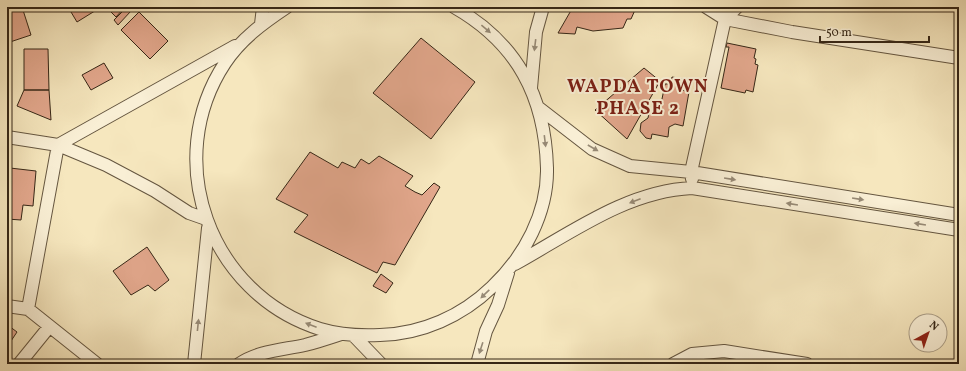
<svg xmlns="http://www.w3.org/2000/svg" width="966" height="371" font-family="Vollkorn,serif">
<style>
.building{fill:#e2a78c;stroke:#352616}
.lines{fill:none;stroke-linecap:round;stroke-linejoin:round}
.street-casing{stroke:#655640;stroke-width:14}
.street{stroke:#f9efd5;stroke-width:12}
.oneway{fill:#978a76}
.labels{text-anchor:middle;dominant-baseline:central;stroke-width:4;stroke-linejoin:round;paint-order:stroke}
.district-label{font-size:19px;font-weight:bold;letter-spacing:1px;fill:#7a1f14;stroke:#f9efd5}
</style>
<rect width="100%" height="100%" fill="#f6e7be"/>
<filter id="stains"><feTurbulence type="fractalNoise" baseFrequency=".005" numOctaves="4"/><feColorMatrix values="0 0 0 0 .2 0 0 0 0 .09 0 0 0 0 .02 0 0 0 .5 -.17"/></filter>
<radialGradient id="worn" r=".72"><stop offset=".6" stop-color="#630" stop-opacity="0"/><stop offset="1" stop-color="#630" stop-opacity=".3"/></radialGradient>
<path class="building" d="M 7,7 L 22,7 L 31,35 L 7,43 Z
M 68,7 L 97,7 L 98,9 L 77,22 Z
M 114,7 L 125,7 L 116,17 L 110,11 Z
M 127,7 L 131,11 L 118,25 L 114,20 Z
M 573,7 L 628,7 L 635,10 L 631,19 L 627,19 L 623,28 L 593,31 L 577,27 L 575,34 L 558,33 Z
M 139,12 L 168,41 L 150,59 L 121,30 Z
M 421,38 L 475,82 L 431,139 L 373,93 Z
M 727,43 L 756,49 L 754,58 L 756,59 L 755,64 L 758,65 L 753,92 L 746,90 L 745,93 L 721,88 L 729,47 L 726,47 Z
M 24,49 L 48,49 L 49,90 L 24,90 Z
M 104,63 L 113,78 L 91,90 L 82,75 Z
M 644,68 L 660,81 L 627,139 L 595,110 Z
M 672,77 L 684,79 L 682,90 L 689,92 L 683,126 L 675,124 L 669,127 L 668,137 L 652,134 L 651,139 L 646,138 L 640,131 L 641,123 L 648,118 L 649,113 L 655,110 L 656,105 L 661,104 L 665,84 L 670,84 Z
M 24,90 L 49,90 L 51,120 L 17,106 Z
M 310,152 L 338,168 L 342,162 L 355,168 L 361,159 L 369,164 L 379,156 L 413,176 L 405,186 L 415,192 L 422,195 L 434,183 L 440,187 L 395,265 L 383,262 L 377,273 L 294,232 L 308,215 L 276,199 Z
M 10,168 L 36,171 L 33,206 L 23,205 L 21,220 L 7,219 Z
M 147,247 L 169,280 L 155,291 L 148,285 L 131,295 L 113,271 Z
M 381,274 L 393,283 L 386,293 L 373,286 Z
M 9,326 L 17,332 L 11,341 L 7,338 Z
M 9,354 L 12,357 L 7,364 L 7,355 Z"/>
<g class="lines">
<g class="street-casing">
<path id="street" d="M 287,7 C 263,23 241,39 225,63 C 161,160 209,294 320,329 C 340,335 359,336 380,335 C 422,334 462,316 492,287 C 524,257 548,213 547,168 C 545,96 517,43 454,7
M 706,7 L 725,19 L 792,32 L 959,58
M 261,24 L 263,7
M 531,88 L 536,32 L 543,7
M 539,108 L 592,149 L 630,166 L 691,172 L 959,215
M 7,137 L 58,145 L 106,165 L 155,191 L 189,213 L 206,219
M 58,145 L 235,46
M 692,179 L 691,172 L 725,19 L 737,7
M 515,264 C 571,233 627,191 692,188 L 959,230
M 7,306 L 28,309 L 97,364
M 28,309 L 58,145
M 354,336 L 381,364
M 19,364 L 49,327
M 194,364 L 208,228
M 239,364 C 258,351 282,350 305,345 C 317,342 329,338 341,334
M 477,364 L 486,331 L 498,305 L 508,273
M 673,364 L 692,354 L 724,351 L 807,364"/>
</g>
<use href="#street" class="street"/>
</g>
<defs><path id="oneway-solid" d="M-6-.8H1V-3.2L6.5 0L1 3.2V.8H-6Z"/></defs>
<g class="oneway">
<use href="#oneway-solid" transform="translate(486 29) rotate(40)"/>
<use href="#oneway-solid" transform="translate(535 45) rotate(97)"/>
<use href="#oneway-solid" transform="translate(545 141) rotate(83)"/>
<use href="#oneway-solid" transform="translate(593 148) rotate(30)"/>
<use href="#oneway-solid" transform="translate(730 179) rotate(9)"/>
<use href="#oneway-solid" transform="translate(858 199) rotate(9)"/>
<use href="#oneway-solid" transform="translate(635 201) rotate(159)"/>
<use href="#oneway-solid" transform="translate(792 204) rotate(-171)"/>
<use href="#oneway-solid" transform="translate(920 224) rotate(-171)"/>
<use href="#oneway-solid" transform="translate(485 294) rotate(136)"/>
<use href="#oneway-solid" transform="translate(198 325) rotate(-84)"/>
<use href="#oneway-solid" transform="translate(311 325) rotate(-159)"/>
<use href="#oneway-solid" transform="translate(481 348) rotate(108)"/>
</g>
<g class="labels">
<g class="district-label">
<text x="638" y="87">WAPDA TOWN<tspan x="638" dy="22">PHASE 2</tspan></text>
</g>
</g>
<rect width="966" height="371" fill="none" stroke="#f6e7be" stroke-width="24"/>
<rect x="8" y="8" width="950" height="355" fill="none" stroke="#352616" stroke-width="2"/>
<rect x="12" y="12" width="942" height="347" fill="none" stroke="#352616"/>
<g transform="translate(928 333) rotate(40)"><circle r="19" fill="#f9efd5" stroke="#ab9f89"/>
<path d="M0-3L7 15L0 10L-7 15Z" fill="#8f2418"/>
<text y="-6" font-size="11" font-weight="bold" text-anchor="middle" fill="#352616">N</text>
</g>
<path d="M820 36v6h109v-6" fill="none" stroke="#352616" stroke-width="2"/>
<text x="826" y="36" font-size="12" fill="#352616" stroke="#f9efd5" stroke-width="3" paint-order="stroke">50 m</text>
<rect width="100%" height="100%" filter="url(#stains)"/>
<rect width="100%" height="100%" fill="url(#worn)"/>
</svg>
